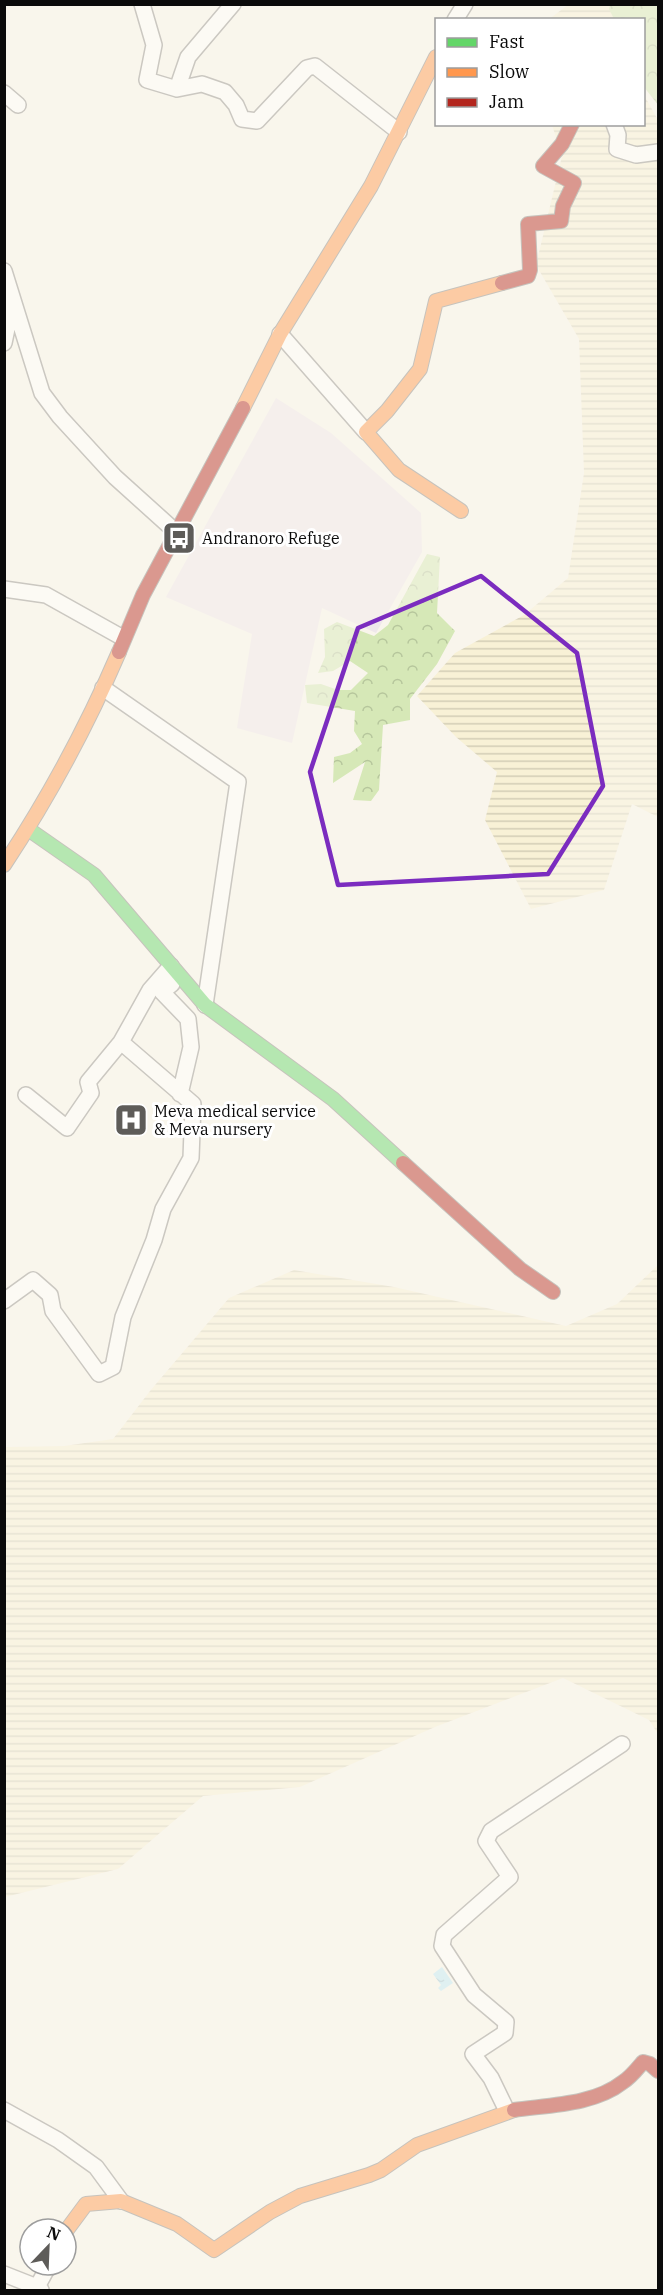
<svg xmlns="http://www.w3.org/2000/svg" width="663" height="2295" font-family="'IBM Plex Serif',serif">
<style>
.industrial{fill:#efe7eb}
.farmland{fill:url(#farmland-rules)}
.forest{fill:url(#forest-crowns)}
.water{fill:url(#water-ripples)}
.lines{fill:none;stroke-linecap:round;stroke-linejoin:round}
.street-casing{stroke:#92908c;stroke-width:18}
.fast-casing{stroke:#888682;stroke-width:16}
.slow-casing{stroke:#888682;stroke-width:16}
.jam-casing{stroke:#888682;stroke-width:16}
.street{stroke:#fefefc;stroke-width:15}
.fast{stroke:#63d668;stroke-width:14}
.slow{stroke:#ff974d;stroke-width:14}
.jam{stroke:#b3261e;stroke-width:14}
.marked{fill:none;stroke:#7b2cbf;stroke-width:4.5;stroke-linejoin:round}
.labels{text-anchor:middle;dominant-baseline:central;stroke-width:6;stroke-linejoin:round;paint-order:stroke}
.poi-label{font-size:16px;fill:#0a0a0a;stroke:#fff;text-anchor:start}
</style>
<defs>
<pattern id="farmland-rules" width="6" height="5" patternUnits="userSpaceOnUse" patternTransform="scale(1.5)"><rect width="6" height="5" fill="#f8f1d6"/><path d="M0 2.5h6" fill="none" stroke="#d3cdb6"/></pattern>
<pattern id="forest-crowns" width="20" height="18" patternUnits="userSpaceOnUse" patternTransform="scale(1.5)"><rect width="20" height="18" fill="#d6e8b7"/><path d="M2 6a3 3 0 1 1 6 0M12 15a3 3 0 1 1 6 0" fill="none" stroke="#b6c69c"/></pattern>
<pattern id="water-ripples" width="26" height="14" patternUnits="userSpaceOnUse" patternTransform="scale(1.5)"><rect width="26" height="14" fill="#bee9f7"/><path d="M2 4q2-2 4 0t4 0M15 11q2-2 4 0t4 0" fill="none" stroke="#a2c6d2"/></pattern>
</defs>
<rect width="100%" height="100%" fill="#f9f5ec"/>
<path class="industrial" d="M 276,398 L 331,433 L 421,513 L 422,552 L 376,633 L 322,608 L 292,743 L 237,728 L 252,634 L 166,597 Z"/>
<path class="farmland" d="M 569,4 L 610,5 L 615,20 L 548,20 Z
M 644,95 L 658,120 L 658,817 L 632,804 L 604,890 L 531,909 L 485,820 L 497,772 L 456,737 L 417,696 L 455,653 L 524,615 L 568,578 L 584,473 L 579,339 L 536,265 L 562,156 L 552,125 L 644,124 Z
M 658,1265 L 658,1734 L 649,1720 L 563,1678 L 435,1727 L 300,1787 L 203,1796 L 118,1869 L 5,1897 L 5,1447 L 64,1446 L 113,1439 L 150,1391 L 229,1298 L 294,1270 L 394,1287 L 566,1326 L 617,1304 Z"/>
<path class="forest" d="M 610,5 L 658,5 L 658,105 L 644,87 L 644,20 L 614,19 L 609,9 Z
M 427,554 L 440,557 L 437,613 L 455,631 L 437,664 L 410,699 L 410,720 L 383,725 L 379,790 L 371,801 L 353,800 L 365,762 L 333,783 L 334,757 L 350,753 L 362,744 L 354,731 L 355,711 L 307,703 L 305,685 L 321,684 L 338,690 L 351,690 L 368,673 L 350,661 L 333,671 L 318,673 L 325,657 L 324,629 L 337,622 L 374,636 L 388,625 Z"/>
<path class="water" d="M 442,1967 L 453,1983 L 441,1991 L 438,1988 L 441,1985 L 433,1974 Z"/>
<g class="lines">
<g class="street-casing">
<path id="street" d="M 142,4 L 154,45 L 147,80 L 177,89 L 202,84 L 225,92 L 236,105 L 242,119 L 257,121 L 307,68 L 315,66 L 399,132
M 455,20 L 465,4
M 177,89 L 188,57 L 233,4
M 4,93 L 18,105
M 614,124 L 618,135 L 617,149 L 636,155 L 658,152
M 4,271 L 42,393 L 60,417 L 115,477 L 176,532
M 280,334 L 366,432
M 4,343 L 12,305
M 4,589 L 46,595 L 123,638
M 103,688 L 238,782 L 205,1005
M 171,966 L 172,984 L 162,992 L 188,1019 L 191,1047 L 180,1094
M 26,1095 L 67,1128 L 91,1093 L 88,1082 L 121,1042 L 150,990 L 171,966
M 4,1301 L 33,1280 L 50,1295 L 53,1311 L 99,1374 L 113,1367 L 123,1317 L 154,1240 L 163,1209 L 191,1158 L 193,1104 L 121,1042
M 4,2110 L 58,2140 L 96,2167 L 121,2201
M 507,2111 L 491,2078 L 473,2054 L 505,2033 L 506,2022 L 474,1995 L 442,1946 L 444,1935 L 510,1877 L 486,1841 L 491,1831 L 622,1744
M 4,2274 L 37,2287 L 41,2290
M 37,2287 L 49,2265"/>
</g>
<g class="fast-casing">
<path id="fast" d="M 28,829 L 94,875 L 205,1005 L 333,1099 L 403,1163"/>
</g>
<g class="slow-casing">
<path id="slow" d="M 243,408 L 280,334 L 371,186 L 436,57
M 461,511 L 399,470 L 366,432 L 387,411 L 420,369 L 436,301 L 502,283
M 4,865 C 47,800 88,724 119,652
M 66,2231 L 86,2204 L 121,2201 L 177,2224 L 214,2250 L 270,2212 L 300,2196 L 369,2175 L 381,2170 L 417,2145 L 514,2110"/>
</g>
<g class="jam-casing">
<path id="jam" d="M 502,283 L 528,276 L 530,270 L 528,224 L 561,221 L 563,206 L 574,183 L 543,166 L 562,144 L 572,124
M 119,652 L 143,595 L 243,408
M 403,1163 L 520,1269 L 553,1292
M 514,2110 C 549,2105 594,2105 623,2082 C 631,2077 637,2069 643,2062 L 650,2064 L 658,2071"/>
</g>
<use href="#street" class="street"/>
<use href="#fast" class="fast"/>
<use href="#slow" class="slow"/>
<use href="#jam" class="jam"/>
</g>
<path d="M0 0H663V2295H0ZM 481,576 L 577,653 L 603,786 L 548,874 L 338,885 L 310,772 L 358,628 Z" fill="#f9f5ec" fill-opacity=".55" fill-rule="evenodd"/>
<path class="marked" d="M 481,576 L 577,653 L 603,786 L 548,874 L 338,885 L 310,772 L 358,628 Z"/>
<defs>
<g id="bus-square" transform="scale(1.725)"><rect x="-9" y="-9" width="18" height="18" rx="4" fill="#5e5c59" stroke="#fff"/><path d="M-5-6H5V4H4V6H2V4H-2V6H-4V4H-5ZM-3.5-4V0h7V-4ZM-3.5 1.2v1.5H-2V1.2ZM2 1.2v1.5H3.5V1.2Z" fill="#fff"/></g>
<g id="hospital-square" transform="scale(1.725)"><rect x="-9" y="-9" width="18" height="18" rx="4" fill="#5e5c59" stroke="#fff"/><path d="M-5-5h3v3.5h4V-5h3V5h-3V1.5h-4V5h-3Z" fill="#fff"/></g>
</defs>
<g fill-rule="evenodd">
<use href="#bus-square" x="179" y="538"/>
<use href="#hospital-square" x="131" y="1120"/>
</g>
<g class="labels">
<g class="poi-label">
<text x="202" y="538">Andranoro Refuge</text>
<text x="154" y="1111">Meva medical service<tspan x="154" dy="18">&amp; Meva nursery</tspan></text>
</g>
</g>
<rect width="663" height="2295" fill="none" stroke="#0a0a0a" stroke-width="12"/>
<rect x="435" y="18" width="210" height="108" fill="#ffffff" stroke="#9d9d9d" stroke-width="1.5"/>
<rect x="447" y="38" width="30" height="9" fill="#63d668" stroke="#9d9d9d" stroke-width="1.5"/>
<text x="489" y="48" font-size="18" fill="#0a0a0a">Fast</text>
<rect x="447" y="68" width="30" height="9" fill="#ff974d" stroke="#9d9d9d" stroke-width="1.5"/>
<text x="489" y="78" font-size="18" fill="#0a0a0a">Slow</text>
<rect x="447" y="98" width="30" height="9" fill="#b3261e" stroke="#9d9d9d" stroke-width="1.5"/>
<text x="489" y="108" font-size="18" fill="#0a0a0a">Jam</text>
<g transform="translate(48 2247) rotate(23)"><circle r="28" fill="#ffffff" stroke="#9d9d9d" stroke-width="1.5"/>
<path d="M0-4.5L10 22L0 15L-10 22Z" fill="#5e5c59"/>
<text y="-9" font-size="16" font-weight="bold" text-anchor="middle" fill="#0a0a0a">N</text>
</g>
</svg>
